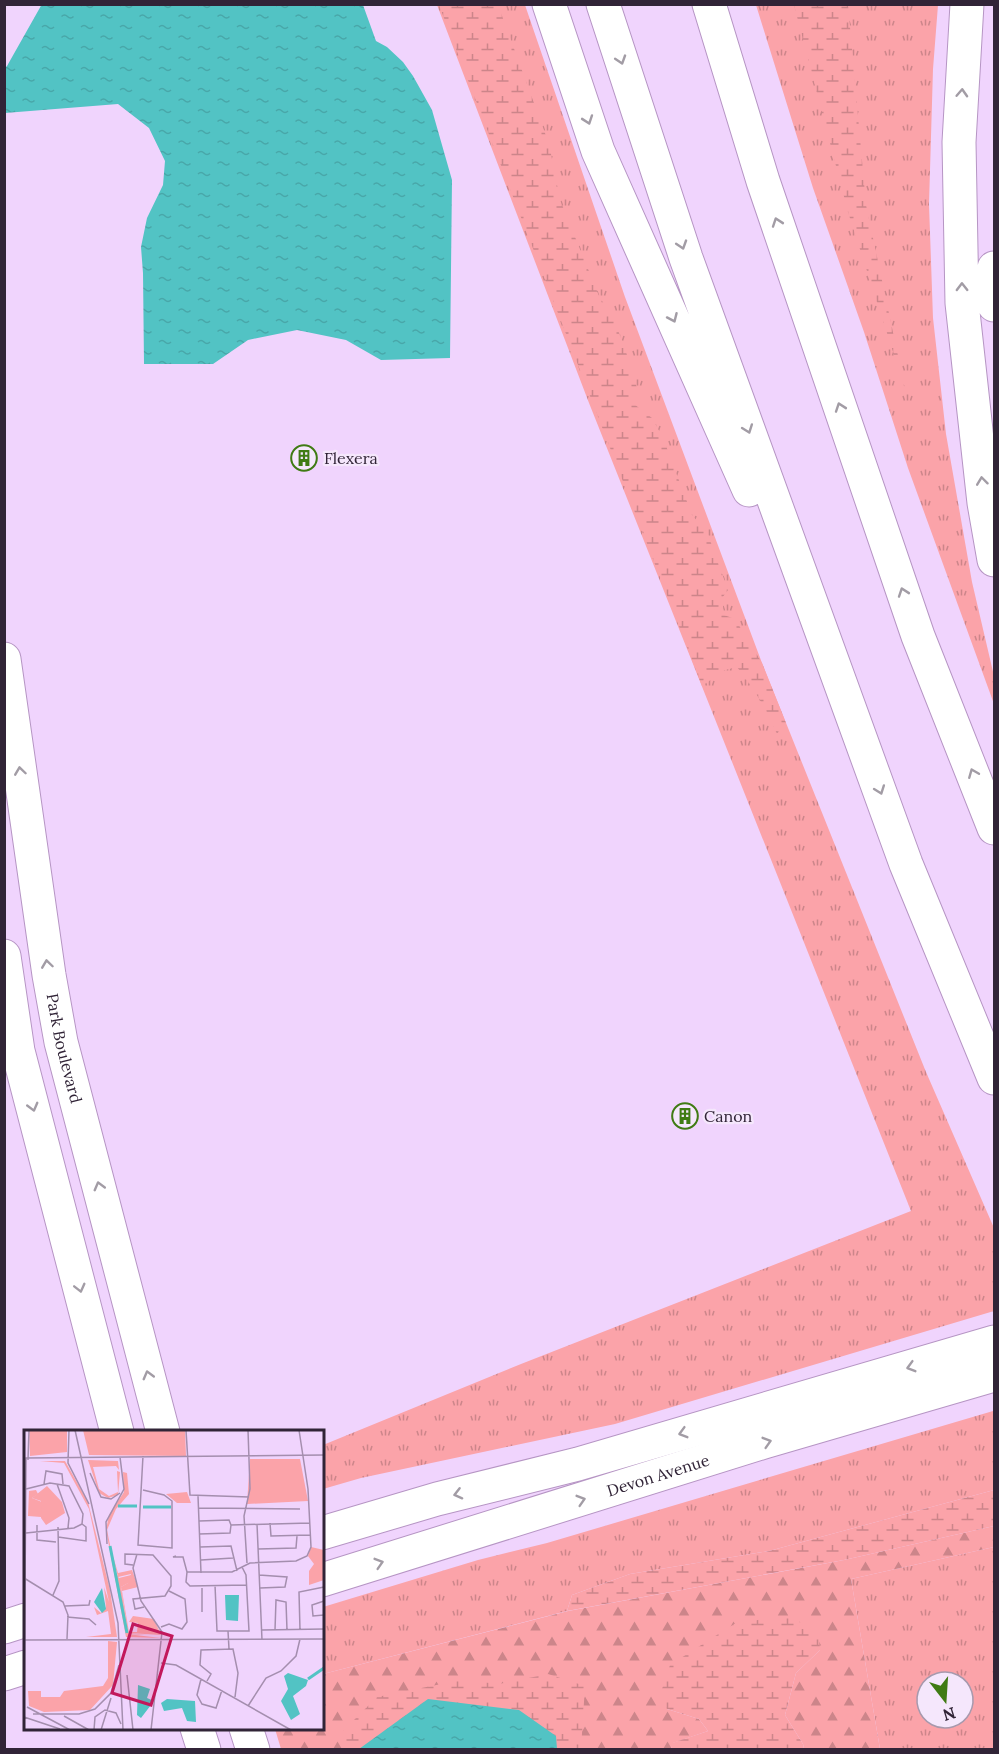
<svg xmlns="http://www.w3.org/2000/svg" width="999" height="1754" font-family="Lora,serif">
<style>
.grass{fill:url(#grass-tufts);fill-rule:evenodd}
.forest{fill:url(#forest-firs)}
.wetland{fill:url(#wetland-marsh)}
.water{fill:url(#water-ripples)}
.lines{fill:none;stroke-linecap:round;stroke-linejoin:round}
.minor-casing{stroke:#b695c4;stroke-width:35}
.major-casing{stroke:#b695c4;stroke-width:35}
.highway-casing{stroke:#b695c4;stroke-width:35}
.minor{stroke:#fff;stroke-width:33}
.major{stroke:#fff;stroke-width:33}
.highway{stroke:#fff;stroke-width:33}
.oneway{stroke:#a29ca5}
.labels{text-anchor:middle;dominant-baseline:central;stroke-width:4.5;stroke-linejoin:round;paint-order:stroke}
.poi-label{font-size:16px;fill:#312437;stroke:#f5e7fc;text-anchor:start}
.street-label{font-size:16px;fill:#312437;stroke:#f5e7fc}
.inset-river{fill:none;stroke:#52c3c4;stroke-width:3}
.inset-road{fill:none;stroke:#a48eae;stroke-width:1.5}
.view{fill:#c2185b;fill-opacity:0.15;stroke:#c2185b;stroke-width:3}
.inset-edge{fill:none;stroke:#312437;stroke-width:3}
</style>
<defs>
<pattern id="grass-tufts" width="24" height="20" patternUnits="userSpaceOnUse" patternTransform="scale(1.5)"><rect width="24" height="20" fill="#fba3a9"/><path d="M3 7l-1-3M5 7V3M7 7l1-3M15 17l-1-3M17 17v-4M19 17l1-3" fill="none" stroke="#cc858a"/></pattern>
<pattern id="forest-firs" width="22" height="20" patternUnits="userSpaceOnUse" patternTransform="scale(1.5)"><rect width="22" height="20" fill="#fba3a9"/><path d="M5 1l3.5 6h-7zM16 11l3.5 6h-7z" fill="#cc858a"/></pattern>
<pattern id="wetland-marsh" width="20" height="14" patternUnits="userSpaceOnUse" patternTransform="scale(1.5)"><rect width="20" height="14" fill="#fba3a9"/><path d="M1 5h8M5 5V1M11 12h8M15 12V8" fill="none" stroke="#cc858a"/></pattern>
<pattern id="water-ripples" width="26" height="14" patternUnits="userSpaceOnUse" patternTransform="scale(1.5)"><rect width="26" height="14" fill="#52c3c4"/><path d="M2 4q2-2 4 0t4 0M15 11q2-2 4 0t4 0" fill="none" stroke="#48a7a9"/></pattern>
</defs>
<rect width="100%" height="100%" fill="#f0d4fd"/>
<path class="grass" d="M 437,5 L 525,5 L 625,297 L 762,663 L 926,1072 L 994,1228 L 994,1311 L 615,1424 L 361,1478 L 323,1489 L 323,1445 L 521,1364 L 911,1211 L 589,403 Z
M 756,5 L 938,5 L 933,69 L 929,204 L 933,318 L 946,434 L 972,582 L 994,676 L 994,704 L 908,468 L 864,332 L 813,188 Z
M 993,1411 L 994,1414 L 994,1490 L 769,1551 L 630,1574 L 572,1595 L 567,1611 L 323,1674 L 323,1607 L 478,1560 L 547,1543 Z
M 994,1547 L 994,1749 L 880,1749 L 851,1579 ZM 927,1682 L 963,1682 L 963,1718 L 927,1718 Z"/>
<path class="forest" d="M 994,1526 L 994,1547 L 851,1579 L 880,1749 L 804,1749 L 803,1744 L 785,1715 L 796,1673 L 820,1650 L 667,1709 L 699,1719 L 708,1731 L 673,1743 L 671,1749 L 281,1749 L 275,1729 L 322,1728 L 323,1674 L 568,1611 L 844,1560 Z"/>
<path class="wetland" d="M 439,5 L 498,5 L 549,144 L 560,200 L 599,296 L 615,322 L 626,352 L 637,388 L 634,404 L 652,418 L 663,438 L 692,515 L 707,532 L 728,590 L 722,598 L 724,615 L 735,619 L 762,663 L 786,723 L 777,734 C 767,710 754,688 737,667 L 725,670 L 702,686 Z
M 794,5 L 848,5 L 866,205 L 905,389 L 848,212 Z
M 994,1490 L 994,1526 L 844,1560 L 567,1611 L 572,1595 L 630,1574 L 769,1551 Z
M 783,1616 L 818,1629 L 820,1650 L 796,1673 L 785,1715 L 803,1744 L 804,1749 L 671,1749 L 672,1743 L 708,1731 L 699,1719 L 667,1709 L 660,1695 L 670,1665 L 734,1624 Z
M 548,1674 L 585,1686 L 581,1749 L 557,1749 L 556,1735 L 428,1699 L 359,1749 L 343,1749 L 342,1732 L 377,1697 L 461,1680 L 499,1684 Z"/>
<path class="water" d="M 42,4 L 363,5 L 376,41 L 387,47 L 403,62 L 413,76 L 432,110 L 452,180 L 450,358 L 381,360 L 346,340 L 297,330 L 248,340 L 213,364 L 144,364 L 143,273 L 141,247 L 147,218 L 163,185 L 165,161 L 149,128 L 118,104 L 5,113 L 5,68 L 7,66 Z
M 428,1699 L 519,1710 L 556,1736 L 557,1749 L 359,1749 Z"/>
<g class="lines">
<g class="minor-casing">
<g id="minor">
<path id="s1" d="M 4,659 L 49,975 L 61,1042 L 163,1432"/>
<path d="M 4,956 L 18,1051 L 117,1432"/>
<path d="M 197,1728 L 204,1750"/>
<path d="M 246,1728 L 253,1750"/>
</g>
</g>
<g class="major-casing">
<g id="major">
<path d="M 322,1533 L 437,1499 L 578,1464 L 994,1342"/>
<path id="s2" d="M 322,1580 L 764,1442 L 994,1375"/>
<path d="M 4,1627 L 26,1620"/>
<path d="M 4,1674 L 26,1667"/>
</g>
</g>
<g class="highway-casing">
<path id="highway" d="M 549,4 L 598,151 L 749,490
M 603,4 L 686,258 L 906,864 L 994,1078
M 709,4 L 763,181 L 918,636 L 994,828
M 967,4 L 959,142 L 962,303 L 984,503 L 994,560
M 994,268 L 994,305"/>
</g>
<use href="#minor" class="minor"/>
<use href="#major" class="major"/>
<use href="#highway" class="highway"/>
</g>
<defs><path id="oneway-chevron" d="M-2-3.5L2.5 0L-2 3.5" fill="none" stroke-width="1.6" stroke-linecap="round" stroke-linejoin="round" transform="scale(1.5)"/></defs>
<g class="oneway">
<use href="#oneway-chevron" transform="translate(621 60) rotate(72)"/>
<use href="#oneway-chevron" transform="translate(962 93) rotate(-87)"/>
<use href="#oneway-chevron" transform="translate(588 120) rotate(71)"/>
<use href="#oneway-chevron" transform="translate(777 222) rotate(-109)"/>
<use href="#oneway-chevron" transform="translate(682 245) rotate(72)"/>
<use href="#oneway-chevron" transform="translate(962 287) rotate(-91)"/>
<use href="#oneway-chevron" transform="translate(673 318) rotate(66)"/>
<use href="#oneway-chevron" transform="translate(840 407) rotate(-109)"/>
<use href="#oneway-chevron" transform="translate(748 429) rotate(70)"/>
<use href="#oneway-chevron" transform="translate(982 481) rotate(-97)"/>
<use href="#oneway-chevron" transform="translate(903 592) rotate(-109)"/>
<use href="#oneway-chevron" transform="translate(20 771) rotate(-98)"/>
<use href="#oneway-chevron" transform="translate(973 773) rotate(-112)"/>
<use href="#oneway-chevron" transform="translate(880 790) rotate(70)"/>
<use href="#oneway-chevron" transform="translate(47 964) rotate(-98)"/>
<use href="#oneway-chevron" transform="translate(33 1107) rotate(75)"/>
<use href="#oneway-chevron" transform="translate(99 1186) rotate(-105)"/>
<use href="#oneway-chevron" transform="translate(80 1288) rotate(76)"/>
<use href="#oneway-chevron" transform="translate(911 1367) rotate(164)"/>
<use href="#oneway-chevron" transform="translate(148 1375) rotate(-105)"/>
<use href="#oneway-chevron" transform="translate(683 1433) rotate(164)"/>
<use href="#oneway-chevron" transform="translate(767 1442) rotate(-17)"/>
<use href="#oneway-chevron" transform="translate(458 1494) rotate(166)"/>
<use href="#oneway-chevron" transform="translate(581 1500) rotate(-17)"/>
<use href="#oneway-chevron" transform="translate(379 1563) rotate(-17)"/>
</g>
<defs>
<g id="building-ring" transform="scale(1.35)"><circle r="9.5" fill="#f5e7fc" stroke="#407b14" stroke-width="1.5"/><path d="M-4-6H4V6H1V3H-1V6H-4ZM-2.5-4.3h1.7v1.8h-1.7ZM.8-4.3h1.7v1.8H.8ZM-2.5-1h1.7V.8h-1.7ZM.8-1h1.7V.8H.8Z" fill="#407b14"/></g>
</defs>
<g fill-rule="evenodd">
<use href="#building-ring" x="304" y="458"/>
<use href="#building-ring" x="685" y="1116"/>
</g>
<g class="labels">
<g class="poi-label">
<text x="324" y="458">Flexera</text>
<text x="704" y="1116">Canon</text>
</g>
<g class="street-label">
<text stroke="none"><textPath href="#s1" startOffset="394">Park Boulevard</textPath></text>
<text stroke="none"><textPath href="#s2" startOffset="352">Devon Avenue</textPath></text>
</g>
</g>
<g transform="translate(24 1430)">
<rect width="300" height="300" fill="#f0d4fd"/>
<path d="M 64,30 L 94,31 L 95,40 L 92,36 L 69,37 L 75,59 L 85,66 L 94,62 L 93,41 L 96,42 L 94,65 L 84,68 L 75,63 ZM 16,31 L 41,31 L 64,72 L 86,160 L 93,207 L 62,207 L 87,204 L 84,181 L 73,185 L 70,177 L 77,183 L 82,177 L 80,157 L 85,172 L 65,79 L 40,33 ZM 99,42 L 103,43 L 105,64 L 92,79 L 83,100 L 99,179 L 103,204 L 137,208 L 102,207 L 82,100 L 85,85 L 100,62 ZM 84,211 L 93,212 L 89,255 L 66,280 L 20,282 L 5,276 L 4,261 L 17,261 L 17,267 L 36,267 L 40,261 L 79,256 L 84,248 Z" fill="#fba3a9"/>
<path d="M 163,62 L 167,73 L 153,73 L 142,64 ZM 83,106 L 94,143 L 108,140 L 114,157 L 98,161 L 105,202 L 113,202 L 114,193 L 105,192 L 109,186 L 130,189 L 137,205 L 104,203 L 97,157 L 104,153 L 107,144 L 94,147 Z" fill="#fba3a9"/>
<path d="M 23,56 L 38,72 L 41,83 L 22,95 L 17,88 L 17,71 L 8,68 ZM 92,143 L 95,148 L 107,145 L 108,151 L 97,157 L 104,203 L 124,205 L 102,204 Z" fill="#fba3a9"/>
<path d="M 5,0 L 43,0 L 43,22 L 6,26 ZM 59,0 L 161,0 L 162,26 L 65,25 ZM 226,29 L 276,29 L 284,71 L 223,74 ZM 12,60 L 14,64 L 8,68 L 18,72 L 17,87 L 4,86 L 5,61 ZM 287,117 L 300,120 L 300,150 L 285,155 L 285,141 L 290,134 L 284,126 Z" fill="#fba3a9"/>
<path d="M 78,158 L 82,179 L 78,183 L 70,172 ZM 201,165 L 215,165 L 214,191 L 202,190 ZM 264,243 L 284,250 L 282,256 L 269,266 L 276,284 L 267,290 L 257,271 L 264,259 L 260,246 ZM 114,255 L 126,259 L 123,268 L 130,271 L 117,288 L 113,285 ZM 143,269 L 171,271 L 172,292 L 163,291 L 158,278 L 140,281 L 137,273 Z" fill="#52c3c4"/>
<path class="inset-river" d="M 94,76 L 113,76M 119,77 L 147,77M 86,116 L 103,203M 284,249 L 300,238"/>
<path class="inset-road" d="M 45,0 L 44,33 L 65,74M 51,0 L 94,193 L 99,300M 162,0 L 166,65 L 225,67M 4,30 L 5,0M 66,43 L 77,67 L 87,69 L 96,63M 20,54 L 22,41 L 38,44 L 39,54M 33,54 L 45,88 L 44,98M 2,59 L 26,53 L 45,56 L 59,84 L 58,94M 119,60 L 140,65 L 148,71 L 148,118 L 114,115 L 119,26M 174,66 L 177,143M 174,78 L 276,79M 175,91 L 205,90 L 207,95M 246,93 L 247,106 L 286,105M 233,94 L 238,210M 13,95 L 13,110 L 32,112M 207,95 L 286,93M 2,103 L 50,98 L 58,94M 175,104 L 206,103 L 207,95M 34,107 L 62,111 L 62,97 L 58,94M 83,114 L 82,92 L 100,59 L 96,27M 176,117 L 207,116 L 213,141M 234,119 L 272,118 L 273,106M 113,124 L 109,138 L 117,171 L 138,202 L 127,300M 152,126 L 149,127 L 159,127 L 163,142M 177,130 L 209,128M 223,133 L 220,86 L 226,59 L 224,0M 109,135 L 101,134 L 101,124 L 129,125 L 147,146 L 147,156 L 141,166 L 109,169 L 111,179 L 120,177M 163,142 L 208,142 L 226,133 L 272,131 L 283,126 L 287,117 L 284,59 L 275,0M 163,142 L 162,152 L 166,156 L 223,155M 235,145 L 263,147 L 261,157 L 236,158M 0,148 L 39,172 L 44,185 L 43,209M 191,155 L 193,201 L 225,201 L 222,145 L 218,137M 178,158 L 178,182M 29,165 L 35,151 L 34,97M 300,171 L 288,175 L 289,186 L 300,185M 41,176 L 65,175 L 66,170M 43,187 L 65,189 L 72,195M 137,197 L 145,194 L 158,199 L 163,192 L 161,169 L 145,161M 238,200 L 300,199M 251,200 L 252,170 L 262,172 L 263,200M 276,200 L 275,162 L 300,157M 204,201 L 205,219M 1,210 L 300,209M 137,233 L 152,235 L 267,300M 103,245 L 109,300M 177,249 L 173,265 L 178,274 L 192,278 L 198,260M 183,251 L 187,244 L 176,235 L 177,220 L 209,219 L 214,243 L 211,267M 224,276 L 242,248 L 257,241 L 272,226 L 276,209M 3,277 L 46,300M 9,284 L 55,284 L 71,279 L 87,263 L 95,235M 40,286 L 65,300M 0,287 L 36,299M 0,300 L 2,28 L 300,25M 70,300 L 71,287 L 81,280 L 92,283 L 97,294M 77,300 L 87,268"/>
<path class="view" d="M 109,194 L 148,206 L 127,275 L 88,263 Z"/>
<rect width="300" height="300" class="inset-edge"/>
</g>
<rect width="999" height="1754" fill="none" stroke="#312437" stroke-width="12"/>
<g transform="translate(945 1700) rotate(163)"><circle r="28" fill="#f5e7fc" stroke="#a799ad" stroke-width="1.5"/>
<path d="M0-4.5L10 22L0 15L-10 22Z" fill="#407b14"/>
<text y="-9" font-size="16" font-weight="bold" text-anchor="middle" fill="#312437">N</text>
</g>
</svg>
